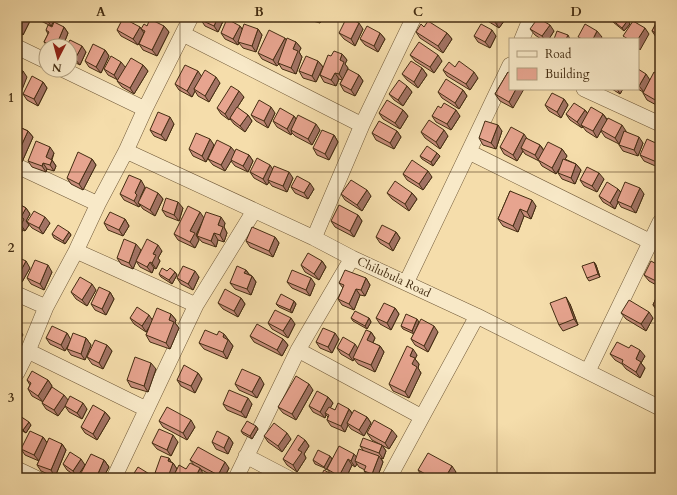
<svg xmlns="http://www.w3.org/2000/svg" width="677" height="495" font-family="Cardo,serif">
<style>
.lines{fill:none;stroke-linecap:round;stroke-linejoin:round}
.minor-casing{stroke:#705938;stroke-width:16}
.minor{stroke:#f8e9c8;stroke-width:15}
.wall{fill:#c78d7b;stroke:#442d12}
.shaded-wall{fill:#a27364;stroke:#442d12}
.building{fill:#e7a48f;stroke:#442d12}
.grid{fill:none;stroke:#442d12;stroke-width:1;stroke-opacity:0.55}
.labels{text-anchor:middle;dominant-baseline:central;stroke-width:3;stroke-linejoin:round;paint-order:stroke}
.street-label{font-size:12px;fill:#442d12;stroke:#f8e9c8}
.neatline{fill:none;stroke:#442d12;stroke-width:1.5}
.grid-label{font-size:13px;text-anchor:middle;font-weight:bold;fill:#442d12}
</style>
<rect width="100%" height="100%" fill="#f5ddab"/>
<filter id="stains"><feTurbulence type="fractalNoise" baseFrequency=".005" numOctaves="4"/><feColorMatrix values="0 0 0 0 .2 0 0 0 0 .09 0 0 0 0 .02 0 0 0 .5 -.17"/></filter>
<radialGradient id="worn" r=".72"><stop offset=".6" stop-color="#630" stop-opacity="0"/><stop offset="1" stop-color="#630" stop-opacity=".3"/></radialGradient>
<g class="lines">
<g class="minor-casing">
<path id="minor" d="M 183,34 L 362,125
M 522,39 L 531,17
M 17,47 L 46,61
M 64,70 L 145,109
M 584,89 L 660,124
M 126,151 L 314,238 L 352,258 L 477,316 L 660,408
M 469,152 L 651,242
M 17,166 L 98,204
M 314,238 L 362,125 L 414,17
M 76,251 L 196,305
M 406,283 L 510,65
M 17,294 L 46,307
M 298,350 L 422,417
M 28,351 L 146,409
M 588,371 L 660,222
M 17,373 L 28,351 L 46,307 L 76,251 L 98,204 L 126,151 L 145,109 L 191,17
M 246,456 L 288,478
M 17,469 L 36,478
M 114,478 L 196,305 L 254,211
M 236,478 L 298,350 L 352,258
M 389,478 L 422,417 L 477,316"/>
</g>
<use href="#minor" class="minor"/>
</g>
<path class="wall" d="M 17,17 L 30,21 L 23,35 L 17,31 Z
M 37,17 L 57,17 L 51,26 L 39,20 Z
M 202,17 L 225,17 L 218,32 L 205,26 L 201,20 Z
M 305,17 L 323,17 L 320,23 L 306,19 Z
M 485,17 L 507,17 L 499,28 L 486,20 Z
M 660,17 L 660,39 L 656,37 L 652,31 Z
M 611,19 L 630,24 L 624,31 L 613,22 Z
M 147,26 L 164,26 L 169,32 L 157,56 L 143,50 L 139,44 L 141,39 L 138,45 L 121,36 L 117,30 L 140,27 L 141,29 Z
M 240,26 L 242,29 L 258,29 L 262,35 L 256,52 L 243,48 L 239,43 L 238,45 L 225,39 L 221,33 Z
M 52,27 L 64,27 L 68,33 L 63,46 L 47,46 L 44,42 L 48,34 L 46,30 Z
M 424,27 L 447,33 L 452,39 L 443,53 L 420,38 L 416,32 Z
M 363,29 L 355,46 L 344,39 L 339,33 Z
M 530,29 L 554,31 L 549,39 L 541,39 L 535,35 Z
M 380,33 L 385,39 L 378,52 L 365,45 L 360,39 Z
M 474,36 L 496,36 L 490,48 L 478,42 Z
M 287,40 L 296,42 L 301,48 L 299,52 L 302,57 L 296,74 L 282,69 L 279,64 L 277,66 L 262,59 L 258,53 Z
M 70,46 L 86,52 L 80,65 L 70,60 Z
M 105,50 L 109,56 L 101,73 L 89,67 L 85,61 Z
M 342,54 L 347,60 L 345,64 L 348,68 L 347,71 L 359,75 L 363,81 L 355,96 L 344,91 L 340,84 L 342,80 L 339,79 L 336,86 L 324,82 L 320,75 L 331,56 Z
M 410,55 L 442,61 L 434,73 L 415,61 Z
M 318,61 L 323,67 L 316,82 L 303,78 L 299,71 Z
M 143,65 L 148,71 L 134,94 L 122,87 L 117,81 L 118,80 L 108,75 L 104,69 Z
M 455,67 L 478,78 L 470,90 L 447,76 L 443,70 Z
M 422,68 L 427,75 L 418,88 L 407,80 L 402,74 Z
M 638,69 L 650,80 L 660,75 L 660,107 L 647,100 L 643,93 L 643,92 L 638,89 Z
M 508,72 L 513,108 L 500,101 L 495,94 Z
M 202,76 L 220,83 L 209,102 L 198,96 L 195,91 L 192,97 L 179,90 L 175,84 Z
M 43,82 L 47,88 L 38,106 L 27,100 L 23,94 Z
M 407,86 L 412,92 L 403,106 L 394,100 L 389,94 Z
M 612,89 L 623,89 L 620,94 Z
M 463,90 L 467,96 L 459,109 L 442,98 L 438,92 Z
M 244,97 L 237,108 L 248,115 L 252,121 L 245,132 L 234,124 L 230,119 L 229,120 L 221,114 L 217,108 Z
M 564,99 L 568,105 L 561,118 L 549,111 L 545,105 Z
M 441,108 L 460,116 L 451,130 L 436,122 L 432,116 Z
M 403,110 L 408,116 L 400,129 L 383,119 L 379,113 Z
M 585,110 L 588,114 L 603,114 L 607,119 L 643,143 L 638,156 L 623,151 L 619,145 L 619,144 L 605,137 L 601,131 L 597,138 L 586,131 L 583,127 L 582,128 L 570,120 L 566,114 Z
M 275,113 L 268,128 L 256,121 L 251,115 Z
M 294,116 L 296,119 L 320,130 L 312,145 L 295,136 L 292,133 L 291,135 L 277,127 L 273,121 Z
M 174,124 L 166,141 L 154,136 L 150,130 Z
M 17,126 L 28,131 L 33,137 L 22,162 L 17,160 Z
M 397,131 L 401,137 L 394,149 L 376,140 L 372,133 Z
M 502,131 L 496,149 L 483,145 L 479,138 Z
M 421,132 L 448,136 L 440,149 L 425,138 Z
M 334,135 L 338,142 L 329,160 L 317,155 L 313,148 Z
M 527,139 L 540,145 L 544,150 L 562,149 L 567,156 L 565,159 L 576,164 L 581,170 L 575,184 L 562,179 L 558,173 L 559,168 L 556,174 L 542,166 L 539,161 L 525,154 L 523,151 L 517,161 L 504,154 L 500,147 Z
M 214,145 L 206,162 L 193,156 L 189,149 Z
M 660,145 L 660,168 L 644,161 L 640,155 Z
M 235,152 L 249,155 L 253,161 L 248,172 L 235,166 L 231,161 L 225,171 L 213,165 L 208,159 Z
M 54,153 L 52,160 L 56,166 L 54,171 L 47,169 L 46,172 L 32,167 L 28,161 Z
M 437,153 L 440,156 L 433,166 L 422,159 L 420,156 Z
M 92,159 L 96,165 L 83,190 L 71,184 L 67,178 Z
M 273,169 L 293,178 L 287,192 L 272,186 L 269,182 L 267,185 L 254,178 L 250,172 Z
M 403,174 L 432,177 L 423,190 L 407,180 Z
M 604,179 L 597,192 L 584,186 L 580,180 Z
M 145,187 L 140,198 L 140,199 L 158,193 L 163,199 L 155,216 L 143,209 L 140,205 L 139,207 L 124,200 L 120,194 Z
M 291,187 L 314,189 L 308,199 L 295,193 Z
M 618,189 L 621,192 L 644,194 L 636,213 L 621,207 L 618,202 L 615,209 L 603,202 L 599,196 Z
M 510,191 L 536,206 L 531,219 L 524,216 L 518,232 L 503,226 L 498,219 Z
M 387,193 L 412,193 L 417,199 L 409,211 L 392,199 Z
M 341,194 L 371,196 L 362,211 L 345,200 Z
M 17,203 L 26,208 L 30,214 L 26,221 L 29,225 L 25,231 L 23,230 L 20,234 L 17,232 Z
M 183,208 L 179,221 L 166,216 L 162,210 Z
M 358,215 L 362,221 L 354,237 L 335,227 L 331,221 Z
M 204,218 L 225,223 L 224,227 L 227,233 L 224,242 L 218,240 L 216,247 L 202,242 L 197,236 L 202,223 L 196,235 L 199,240 L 195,248 L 178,240 L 174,234 Z
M 125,219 L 129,226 L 123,236 L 108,230 L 104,223 Z
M 27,222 L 50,223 L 43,234 L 32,228 Z
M 69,232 L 71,235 L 65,244 L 54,238 L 52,234 Z
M 396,232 L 400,238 L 393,251 L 380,243 L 376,237 Z
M 275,237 L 279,243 L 273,257 L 250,247 L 246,241 Z
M 141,250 L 139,254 L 162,251 L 158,258 L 160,261 L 156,269 L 154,268 L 152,273 L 140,267 L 136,261 L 133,269 L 121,264 L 117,258 Z
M 17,257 L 30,268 L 22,282 L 17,279 Z
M 322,261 L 326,267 L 319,280 L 305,272 L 301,265 Z
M 594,262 L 596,265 L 600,277 L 589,281 L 587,278 Z
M 660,266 L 660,287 L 649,281 L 644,275 Z
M 246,270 L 249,274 L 252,276 L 256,282 L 251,295 L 235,289 L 230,283 Z
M 167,271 L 175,272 L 177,275 L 172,284 L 161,277 L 159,274 Z
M 52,272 L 44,290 L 31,284 L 27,278 Z
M 199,277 L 193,290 L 181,284 L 177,278 Z
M 366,278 L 370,285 L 365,296 L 360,295 L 354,310 L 342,305 L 338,299 L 343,288 L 339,283 Z
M 287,282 L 315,284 L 310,296 L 292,288 Z
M 660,289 L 660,313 L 657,311 L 653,305 Z
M 96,290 L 87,306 L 76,299 L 71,292 Z
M 110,292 L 114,299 L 106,315 L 95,310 L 91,304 Z
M 241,298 L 245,304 L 238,317 L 223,309 L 218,303 Z
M 294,301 L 296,304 L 292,313 L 279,307 L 276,304 Z
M 570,304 L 578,325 L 563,331 L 559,325 Z
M 395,308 L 399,314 L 391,330 L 380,324 L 376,318 Z
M 621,313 L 653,318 L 646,331 L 626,319 Z
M 171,314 L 176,320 L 175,323 L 179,328 L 170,349 L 150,342 L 146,335 L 149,327 L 146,332 L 134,324 L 130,318 L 152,319 Z
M 351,318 L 369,318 L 371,322 L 367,329 L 353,321 Z
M 419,322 L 415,331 L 438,332 L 428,352 L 415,345 L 411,339 L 414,334 L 403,329 L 401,326 Z
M 268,323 L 295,324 L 288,338 L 272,329 Z
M 371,332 L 375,338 L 373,343 L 380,346 L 384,352 L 375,372 L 358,364 L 354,359 L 353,361 L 341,354 L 337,348 L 358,348 Z
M 67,333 L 70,339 L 86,338 L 91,345 L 85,360 L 71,355 L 67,349 L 69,344 L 65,351 L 50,344 L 46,338 Z
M 224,334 L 233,346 L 227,359 L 204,349 L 199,343 L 217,335 Z
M 250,336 L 283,339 L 288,345 L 282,356 L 254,342 Z
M 339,339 L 332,353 L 320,348 L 316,342 Z
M 107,345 L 112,351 L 103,369 L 92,364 L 87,357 Z
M 610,354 L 645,356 L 641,363 L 645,368 L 640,378 L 626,369 L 622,364 L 615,360 Z
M 417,355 L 415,359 L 419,364 L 418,368 L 421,373 L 409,398 L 393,391 L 389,384 Z
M 156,369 L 148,392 L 131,387 L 127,380 Z
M 198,373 L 202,379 L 195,393 L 181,386 L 177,380 Z
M 27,380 L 48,380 L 52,386 L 43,401 L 68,400 L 87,409 L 82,419 L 69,412 L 65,406 L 58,416 L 46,409 L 42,403 L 43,402 L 32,396 L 28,389 L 30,385 Z
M 235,384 L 264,384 L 257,398 L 239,390 Z
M 313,390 L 296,420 L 283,413 L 278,407 Z
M 328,397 L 333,403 L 330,408 L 335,410 L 349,409 L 353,414 L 367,417 L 371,423 L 364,436 L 351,429 L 348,425 L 345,432 L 331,426 L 327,420 L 328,417 L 326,415 L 325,418 L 313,412 L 309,406 Z
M 223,404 L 252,404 L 246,418 L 227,410 Z
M 105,412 L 110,418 L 97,440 L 85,433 L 81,427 Z
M 17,414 L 31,425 L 26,433 L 17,428 Z
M 159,421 L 195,427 L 187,440 L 163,427 Z
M 256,426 L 258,429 L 252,439 L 243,434 L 241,431 Z
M 367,433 L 397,436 L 389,449 L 372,440 Z
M 264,436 L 291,439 L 282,452 L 268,442 Z
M 43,437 L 47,443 L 62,444 L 66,450 L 55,477 L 41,471 L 37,465 L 39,461 L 25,455 L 21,449 Z
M 229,437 L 233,443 L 228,454 L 216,449 L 212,442 Z
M 305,440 L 309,446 L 304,454 L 306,458 L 297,472 L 287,465 L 283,459 Z
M 178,442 L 171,456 L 157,449 L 152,443 Z
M 382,445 L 386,451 L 383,459 L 381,458 L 383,462 L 377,478 L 370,478 L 369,477 L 364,471 L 365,470 L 359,467 L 357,464 L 355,467 L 352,465 L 346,478 L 336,478 L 332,476 L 334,478 L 327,469 L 315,464 L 313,460 L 330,456 L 332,459 L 354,454 L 356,457 L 363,450 L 360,446 Z
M 169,458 L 171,462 L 173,463 L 177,469 L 186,469 L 194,465 L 190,460 L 229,468 L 224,478 L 217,478 L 200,469 L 204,475 L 203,477 L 205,478 L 159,478 L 155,473 Z
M 104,460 L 109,467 L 103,478 L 84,478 L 81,473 Z
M 63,464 L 85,465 L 77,477 L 67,470 Z
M 418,470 L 456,472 L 453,478 L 426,478 L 422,476 Z"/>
<path class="shaded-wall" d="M 25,17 L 27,17 L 30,21 L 23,35 L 19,29 Z
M 49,17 L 57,17 L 51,26 L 47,20 Z
M 218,17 L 225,17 L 218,32 L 214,26 Z
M 316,17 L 323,17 L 320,23 Z
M 498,17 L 507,17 L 499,28 L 495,22 Z
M 628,20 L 630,24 L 624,31 L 622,28 Z
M 359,23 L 363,29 L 355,46 L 351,39 Z
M 550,25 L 554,31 L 549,39 L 544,39 L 542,36 Z
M 164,26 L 169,32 L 157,56 L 152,50 Z
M 240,26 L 244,32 L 238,42 L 239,43 L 238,45 L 233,39 Z
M 64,27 L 68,33 L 63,46 L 56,46 Z
M 140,27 L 144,33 L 138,45 L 133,39 Z
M 645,28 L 649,34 L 640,50 L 638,47 L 638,39 Z
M 258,29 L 262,35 L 256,52 L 252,46 Z
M 492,30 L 496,36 L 490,48 L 485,42 Z
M 597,31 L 602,37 L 601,39 L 593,39 Z
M 380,33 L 385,39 L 378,52 L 374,46 Z
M 447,33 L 452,39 L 443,53 L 438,46 Z
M 568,35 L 570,39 L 566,39 Z
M 285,38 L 289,44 L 278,63 L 279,64 L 277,66 L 273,60 Z
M 296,42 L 301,48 L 299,52 L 302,57 L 296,74 L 291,68 L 293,49 Z
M 82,46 L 86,52 L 80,65 L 75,59 Z
M 105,50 L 109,56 L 101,73 L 96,67 Z
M 342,54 L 347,60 L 345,64 L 348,68 L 343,80 L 339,74 L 340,60 Z
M 438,55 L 442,61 L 434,73 L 430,67 Z
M 318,61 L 323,67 L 316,82 L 312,76 Z
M 121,62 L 126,68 L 118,81 L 114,75 Z
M 143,65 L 148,71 L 134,94 L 130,88 Z
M 422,68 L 427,75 L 418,88 L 414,82 Z
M 23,71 L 27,77 L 20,95 L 17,91 L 17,85 Z
M 198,71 L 202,77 L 194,89 L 195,91 L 192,97 L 187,91 Z
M 474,72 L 478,78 L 470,90 L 466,84 Z
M 335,73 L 339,79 L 336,86 L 331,80 Z
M 646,74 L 650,80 L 644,92 L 639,86 Z
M 359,75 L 363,81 L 355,96 L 351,90 Z
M 216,77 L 220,83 L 209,102 L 205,96 Z
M 43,82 L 47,88 L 38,106 L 34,99 Z
M 407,86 L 412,92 L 403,106 L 398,100 Z
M 516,89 L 524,89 L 513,108 L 509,102 Z
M 617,89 L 623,89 L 620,94 Z
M 463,90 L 467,96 L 459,109 L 455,103 Z
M 239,91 L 244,97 L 229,120 L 225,114 Z
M 660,95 L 660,106 L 657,101 Z
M 564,99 L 568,105 L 561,118 L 557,112 Z
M 271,107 L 275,113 L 268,128 L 264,121 Z
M 403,110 L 408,116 L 400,129 L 395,123 Z
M 456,110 L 460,116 L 451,130 L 447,124 Z
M 585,110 L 590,117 L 581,125 L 583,127 L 582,128 L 577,122 Z
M 603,114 L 607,120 L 597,138 L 593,131 Z
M 248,115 L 252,121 L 245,132 L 240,126 Z
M 294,116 L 298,122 L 291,130 L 292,133 L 291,135 L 287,129 Z
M 170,117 L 174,124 L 166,141 L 161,135 Z
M 316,124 L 320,130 L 312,145 L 308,139 Z
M 498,125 L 502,131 L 496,149 L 491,143 Z
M 622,125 L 626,131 L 619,144 L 615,138 Z
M 444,130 L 448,136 L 440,149 L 436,142 Z
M 28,131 L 33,137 L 22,162 L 17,155 Z
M 397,131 L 401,137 L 394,149 L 390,143 Z
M 524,134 L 528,140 L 521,148 L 523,151 L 517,161 L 513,155 Z
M 334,135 L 338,142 L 329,160 L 325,154 Z
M 639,137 L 643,143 L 638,156 L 634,150 Z
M 210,139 L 214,145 L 206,162 L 202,156 Z
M 540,145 L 544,151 L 539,161 L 535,155 Z
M 50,147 L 54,153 L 50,163 L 46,157 Z
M 231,147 L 236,153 L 225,171 L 221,165 Z
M 562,149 L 567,156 L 556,174 L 552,168 Z
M 437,153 L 440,156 L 433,166 L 431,162 Z
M 249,155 L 253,161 L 248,172 L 243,166 Z
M 92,159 L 96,165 L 83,190 L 79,184 Z
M 52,160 L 56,166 L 54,171 L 50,165 Z
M 43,163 L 47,169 L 46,172 L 42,166 Z
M 576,164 L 581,170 L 575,184 L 571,178 Z
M 270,165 L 274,171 L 268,180 L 269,182 L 267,185 L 263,179 Z
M 428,171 L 432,177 L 423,190 L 419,184 Z
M 289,172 L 293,178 L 287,192 L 283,186 Z
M 599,173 L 604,179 L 597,192 L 592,186 Z
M 141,180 L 145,187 L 140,198 L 142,201 L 138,203 L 140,205 L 139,207 L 134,201 L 135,193 Z
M 310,183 L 314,189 L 308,199 L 304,193 Z
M 640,188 L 644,194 L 636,213 L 631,207 Z
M 618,189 L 623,195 L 617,201 L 618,202 L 615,209 L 610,203 Z
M 367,190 L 371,196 L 362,211 L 357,205 Z
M 158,193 L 163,199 L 155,216 L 150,210 Z
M 412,193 L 417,199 L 409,211 L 405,204 Z
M 532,200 L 536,206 L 531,219 L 527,212 Z
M 178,202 L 183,208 L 179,221 L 174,215 Z
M 26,208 L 30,214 L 26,221 L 29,225 L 25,231 L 21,225 L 21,217 Z
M 520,209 L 524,216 L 518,232 L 513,226 Z
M 200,212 L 204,218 L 196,235 L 199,240 L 195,248 L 190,242 L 190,231 Z
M 358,215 L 362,221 L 354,237 L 350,231 Z
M 45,217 L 50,223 L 43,234 L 39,228 Z
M 221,217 L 225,223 L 224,227 L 227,233 L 224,242 L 220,235 L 218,225 Z
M 125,219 L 129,226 L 123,236 L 119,230 Z
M 18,224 L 23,230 L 20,234 L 17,229 L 17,226 Z
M 69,232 L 71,235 L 65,244 L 63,241 Z
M 396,232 L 400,238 L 393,251 L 389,244 Z
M 214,233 L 218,240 L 216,247 L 211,241 Z
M 275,237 L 279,243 L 273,257 L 269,251 Z
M 136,244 L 141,250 L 133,269 L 129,263 Z
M 158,245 L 162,251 L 158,258 L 160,261 L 156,269 L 152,263 L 153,254 Z
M 26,261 L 30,268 L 22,282 L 18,276 Z
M 322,261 L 326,267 L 319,280 L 314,274 Z
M 150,262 L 154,268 L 152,273 L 147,267 Z
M 594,262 L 596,265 L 600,277 L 598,274 Z
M 48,265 L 52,272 L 44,290 L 40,284 Z
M 246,270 L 250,276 L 244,273 Z
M 195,271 L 199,277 L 193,290 L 188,284 Z
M 175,272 L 177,275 L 172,284 L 169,280 Z
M 252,276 L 256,282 L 251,295 L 247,289 Z
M 311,278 L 315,284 L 310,296 L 306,290 Z
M 366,278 L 370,285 L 365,296 L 361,290 Z
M 92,284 L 96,290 L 87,306 L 82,300 Z
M 356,289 L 360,295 L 354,310 L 349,304 Z
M 110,292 L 114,299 L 106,315 L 102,309 Z
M 566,297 L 570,304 L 578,325 L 574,319 Z
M 241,298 L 245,304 L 238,317 L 234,311 Z
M 294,301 L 296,304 L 292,313 L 290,310 Z
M 395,308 L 399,314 L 391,330 L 387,323 Z
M 649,312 L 653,318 L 646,331 L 641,324 Z
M 171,314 L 176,320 L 175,323 L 179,328 L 170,349 L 166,343 L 169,320 Z
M 149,315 L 153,321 L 146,332 L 142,326 Z
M 291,318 L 295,324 L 288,338 L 283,331 Z
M 369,318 L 371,322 L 367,329 L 365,326 Z
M 417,319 L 419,322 L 414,334 L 412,331 Z
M 434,326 L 438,332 L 428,352 L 424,346 Z
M 19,328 L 23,335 L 17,344 L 17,331 Z
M 371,332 L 375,338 L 371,346 L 367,340 Z
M 67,333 L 71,340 L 65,351 L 61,345 Z
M 335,333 L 339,339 L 332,353 L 328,347 Z
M 224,334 L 233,346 L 227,359 L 223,352 L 223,337 Z
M 86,338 L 91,345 L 85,360 L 81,354 Z
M 283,339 L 288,345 L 282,356 L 277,350 Z
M 355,344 L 359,350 L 353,361 L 349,355 Z
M 107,345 L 112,351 L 103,369 L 99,363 Z
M 380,346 L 384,352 L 375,372 L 371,365 Z
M 413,349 L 417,355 L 415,359 L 419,364 L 418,368 L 421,373 L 409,398 L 405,392 L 412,364 L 410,356 Z
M 640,350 L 645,356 L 641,363 L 645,368 L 640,378 L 636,372 L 636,359 Z
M 151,363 L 156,369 L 148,392 L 144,386 Z
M 198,373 L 202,379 L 195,393 L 191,386 Z
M 260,377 L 264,384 L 257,398 L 252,392 Z
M 48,380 L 52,386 L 43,402 L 38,396 Z
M 309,384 L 313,390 L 296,420 L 292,414 Z
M 64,395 L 69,401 L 58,416 L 54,410 Z
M 328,397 L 333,403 L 327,414 L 325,413 L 326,415 L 325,418 L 320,412 Z
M 248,398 L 252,404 L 246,418 L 241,412 Z
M 83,403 L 87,409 L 82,419 L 77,413 Z
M 349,409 L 353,415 L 347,423 L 348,425 L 345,432 L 341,426 Z
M 105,412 L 110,418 L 97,440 L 93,434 Z
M 367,417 L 371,423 L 364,436 L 359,430 Z
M 191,420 L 195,427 L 187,440 L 183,433 Z
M 29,422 L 31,425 L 26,433 L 23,430 Z
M 256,426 L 258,429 L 252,439 L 250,436 Z
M 392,430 L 397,436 L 389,449 L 385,443 Z
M 287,433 L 291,439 L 282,452 L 278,446 Z
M 173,435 L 178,442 L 171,456 L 167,450 Z
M 43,437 L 48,444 L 39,461 L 34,455 Z
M 229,437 L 233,443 L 228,454 L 224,448 Z
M 305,440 L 309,446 L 304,454 L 306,458 L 297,472 L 293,465 L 298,450 Z
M 62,444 L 66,450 L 55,477 L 51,470 Z
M 382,445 L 386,451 L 383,459 L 379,453 Z
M 354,454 L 359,460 L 355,461 L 357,464 L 355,467 L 351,461 Z
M 330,456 L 332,459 L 326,470 L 324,467 Z
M 379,456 L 383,462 L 377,478 L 375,478 L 372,474 Z
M 169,458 L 172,464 L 173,463 L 177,469 L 173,477 L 174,478 L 169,478 L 168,477 L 168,461 Z
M 81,459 L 85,465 L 77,477 L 73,471 Z
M 348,459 L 352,465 L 346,478 L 341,478 L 339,476 Z
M 104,460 L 109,467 L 103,478 L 96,478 Z
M 225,462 L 229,468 L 224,478 L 220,478 L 218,475 Z
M 452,466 L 456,472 L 453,478 L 445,478 Z
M 200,468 L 204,475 L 202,478 L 197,474 Z
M 331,474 L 334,478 L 329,478 Z
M 151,475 L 153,478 L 149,478 Z"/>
<path class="building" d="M 17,17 L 25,17 L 19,29 L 17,28 Z
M 41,17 L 49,17 L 47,20 Z
M 202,17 L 218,17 L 214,26 L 201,20 Z
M 347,17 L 359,23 L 351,39 L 339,33 Z
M 488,17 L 498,17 L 495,22 Z
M 613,17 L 623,17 L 628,20 L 622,28 L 611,19 Z
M 659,17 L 660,17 L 660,35 L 652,31 Z
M 123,18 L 140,27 L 133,39 L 117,30 Z
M 538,18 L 550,25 L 542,36 L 530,29 Z
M 150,19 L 164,26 L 152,50 L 139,44 L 145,31 L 141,29 L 144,24 L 147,26 Z
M 227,19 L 240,26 L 233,39 L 221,33 Z
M 428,21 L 447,33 L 438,46 L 416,32 L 421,24 L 424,27 Z
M 633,21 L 645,28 L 638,39 L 628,39 L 623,36 Z
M 54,22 L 64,27 L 56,46 L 53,46 L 44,42 L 49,32 L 46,30 L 48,25 L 52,27 Z
M 244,24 L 258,29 L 252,46 L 238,42 Z
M 481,24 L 492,30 L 485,42 L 474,36 Z
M 585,24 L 597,31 L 593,39 L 582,39 L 578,37 Z
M 367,26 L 380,33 L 374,46 L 360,39 Z
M 269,30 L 285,38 L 273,60 L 258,53 Z
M 557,31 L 568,35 L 566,39 L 554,39 Z
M 287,38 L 296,42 L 293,49 L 298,51 L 291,68 L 278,63 Z
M 70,40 L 82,46 L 75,59 L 70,56 L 70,46 L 66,46 Z
M 419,42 L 438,55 L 430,67 L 410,55 Z
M 93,44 L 105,50 L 96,67 L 85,61 Z
M 334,51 L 342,54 L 340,60 L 344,62 L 339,74 L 335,73 L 331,80 L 320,75 L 328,55 L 331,56 Z
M 111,56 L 121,62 L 114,75 L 104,69 Z
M 306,56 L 318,61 L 312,76 L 299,71 Z
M 131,58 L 143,65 L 130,88 L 117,81 Z
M 411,61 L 422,68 L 414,82 L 402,74 Z
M 459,61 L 474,72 L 466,84 L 443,70 L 449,62 L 455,67 Z
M 185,65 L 198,71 L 187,91 L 175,84 Z
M 17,69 L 23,71 L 17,85 Z
M 348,69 L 359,75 L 351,90 L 340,84 Z
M 638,69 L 646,74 L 639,86 L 638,85 Z
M 205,70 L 216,77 L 205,96 L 194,89 Z
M 508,72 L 510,73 L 510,89 L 516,89 L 509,102 L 495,94 Z
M 654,72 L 660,75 L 660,95 L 657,101 L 643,93 Z
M 32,76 L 43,82 L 34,99 L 23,94 Z
M 446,79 L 463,90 L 455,103 L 438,92 Z
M 399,80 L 407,86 L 398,100 L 389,94 Z
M 231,86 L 239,91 L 225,114 L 217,108 Z
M 552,93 L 564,99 L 557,112 L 545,105 Z
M 259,100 L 271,107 L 264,121 L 251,115 Z
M 387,100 L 403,110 L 395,123 L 379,113 Z
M 444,103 L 456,110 L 447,124 L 432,116 L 438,106 L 441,108 Z
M 574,103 L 585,110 L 577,122 L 566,114 Z
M 237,107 L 248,115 L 240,126 L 230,118 Z
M 591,107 L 603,114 L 593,131 L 581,125 Z
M 280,108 L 294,116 L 287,129 L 273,121 Z
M 158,112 L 170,117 L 161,135 L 150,130 Z
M 298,115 L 316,124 L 308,139 L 291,130 Z
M 608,118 L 622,125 L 615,138 L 601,130 Z
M 429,120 L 444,130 L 436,142 L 421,132 Z
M 379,121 L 397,131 L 390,143 L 372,133 Z
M 485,121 L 498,125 L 491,143 L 479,138 Z
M 17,126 L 28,131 L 17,155 Z
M 511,127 L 524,134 L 513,155 L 500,147 Z
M 322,130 L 334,135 L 325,154 L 313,148 Z
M 624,131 L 639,137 L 634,150 L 619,145 Z
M 196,133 L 210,139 L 202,156 L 189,149 Z
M 526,138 L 540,145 L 535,155 L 521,148 Z
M 647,139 L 660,145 L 660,161 L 659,163 L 640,155 Z
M 217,140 L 231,147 L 221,165 L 208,159 Z
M 36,141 L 50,147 L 46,157 L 52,160 L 50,165 L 43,163 L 42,166 L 28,161 Z
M 548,142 L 562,149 L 552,168 L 538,160 Z
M 427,146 L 437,153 L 431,162 L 420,156 Z
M 236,149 L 249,155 L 243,166 L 231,160 Z
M 78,152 L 92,159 L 79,184 L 67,178 Z
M 257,158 L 270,165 L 263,179 L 250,172 Z
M 563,159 L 576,164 L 571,178 L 558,173 Z
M 412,160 L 428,171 L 419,184 L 403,174 Z
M 274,166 L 289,172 L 283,186 L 268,180 Z
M 587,167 L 599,173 L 592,186 L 580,180 Z
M 129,175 L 141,180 L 135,193 L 137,195 L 134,201 L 120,194 Z
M 297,176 L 310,183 L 304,193 L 291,187 Z
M 351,180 L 367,190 L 357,205 L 341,194 Z
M 395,181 L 412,193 L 405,204 L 387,193 Z
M 607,182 L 618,189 L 610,203 L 599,196 Z
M 625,182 L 640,188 L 631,207 L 617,201 Z
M 146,187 L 158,193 L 150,210 L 138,203 Z
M 510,191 L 532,200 L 527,212 L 520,209 L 513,226 L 498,219 Z
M 166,198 L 178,202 L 174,215 L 162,210 Z
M 17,203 L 26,208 L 21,217 L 24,219 L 21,225 L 18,224 L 17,226 Z
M 339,205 L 358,215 L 350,231 L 331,221 Z
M 188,206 L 200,212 L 190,231 L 195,233 L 190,242 L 174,234 Z
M 34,211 L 45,217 L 39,228 L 27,222 Z
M 110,212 L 125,219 L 119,230 L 104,223 Z
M 206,212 L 221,217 L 218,225 L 223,227 L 220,235 L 214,233 L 211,241 L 197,236 Z
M 58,225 L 69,232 L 63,241 L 52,234 Z
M 382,225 L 396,232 L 389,244 L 376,237 Z
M 252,227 L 275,237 L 269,251 L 246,241 Z
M 124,239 L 136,244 L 129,263 L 117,258 Z
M 147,239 L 158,245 L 153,254 L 156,255 L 152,263 L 150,262 L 147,267 L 136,261 Z
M 660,249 L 660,255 L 658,254 Z
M 308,253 L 322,261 L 314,274 L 301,265 Z
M 17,257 L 26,261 L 18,276 L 17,275 Z
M 35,260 L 48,265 L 40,284 L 27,278 Z
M 651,261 L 660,266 L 660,283 L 644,275 Z
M 594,262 L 598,274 L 587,278 L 582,266 Z
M 183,266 L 195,271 L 188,284 L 177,278 Z
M 237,266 L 246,270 L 244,273 L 252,276 L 247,289 L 230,283 Z
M 162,268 L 167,271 L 170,268 L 175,272 L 169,280 L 159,274 Z
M 292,270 L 311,278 L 306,290 L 287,282 Z
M 345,270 L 366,278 L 361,290 L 356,289 L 349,304 L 338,299 L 344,285 L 339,283 Z
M 80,277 L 92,284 L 82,300 L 71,292 Z
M 99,287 L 110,292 L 102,309 L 91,304 Z
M 225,289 L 241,298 L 234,311 L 218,303 Z
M 660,289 L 660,309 L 653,305 Z
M 281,294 L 294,301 L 290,310 L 276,304 Z
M 566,297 L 574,319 L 559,325 L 550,303 Z
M 629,300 L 649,312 L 641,324 L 621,313 Z
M 384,303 L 395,308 L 387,323 L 376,318 Z
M 137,307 L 149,315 L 142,326 L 130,318 Z
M 157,308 L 171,314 L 169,320 L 174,322 L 166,343 L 146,335 Z
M 275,310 L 291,318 L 283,331 L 268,323 Z
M 355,311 L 369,318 L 365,326 L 351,318 Z
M 406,314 L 417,319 L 412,331 L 401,326 Z
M 421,319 L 434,326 L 424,346 L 411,339 Z
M 257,324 L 283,339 L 277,350 L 250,336 Z
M 52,326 L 67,333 L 61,345 L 46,338 Z
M 323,328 L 335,333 L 328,347 L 316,342 Z
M 205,330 L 217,335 L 219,331 L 224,334 L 223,337 L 228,340 L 223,352 L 199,343 Z
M 366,330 L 371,332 L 367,340 L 380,346 L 371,365 L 353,358 Z
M 73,333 L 86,338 L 81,354 L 67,349 Z
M 343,337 L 355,344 L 349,355 L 337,348 Z
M 95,340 L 107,345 L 99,363 L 87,357 Z
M 617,342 L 629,348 L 631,345 L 640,350 L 636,359 L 641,362 L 636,372 L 622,363 L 623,360 L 610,354 Z
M 407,346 L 413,349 L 410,356 L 415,358 L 412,364 L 417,367 L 405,392 L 389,384 Z
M 135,357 L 151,363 L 144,386 L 127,380 Z
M 184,365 L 198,373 L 191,386 L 177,380 Z
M 242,369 L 260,377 L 252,392 L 235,384 Z
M 32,371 L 48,380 L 38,396 L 28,389 L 31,383 L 27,380 Z
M 296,376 L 309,384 L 292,414 L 278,407 Z
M 52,387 L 64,395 L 54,410 L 42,403 Z
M 229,390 L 248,398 L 241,412 L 223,404 Z
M 317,391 L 328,397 L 320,412 L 309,406 Z
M 70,396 L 83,403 L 77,413 L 65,406 Z
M 338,403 L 349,409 L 341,426 L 327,420 L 329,415 L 325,413 L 329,407 L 335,410 Z
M 93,405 L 105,412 L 93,434 L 81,427 Z
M 167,407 L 191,420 L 183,433 L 159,421 Z
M 354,410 L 367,417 L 359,430 L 347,423 Z
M 17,414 L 29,422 L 23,430 L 17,426 Z
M 374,420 L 392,430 L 385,443 L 367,433 Z
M 247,421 L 256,426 L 250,436 L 241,431 Z
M 274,423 L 287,433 L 278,446 L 264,436 Z
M 159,429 L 173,435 L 167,450 L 152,443 Z
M 30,431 L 43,437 L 34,455 L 21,449 Z
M 217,431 L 229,437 L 224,448 L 212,442 Z
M 298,435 L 305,440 L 298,450 L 302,452 L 293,465 L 283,459 Z
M 49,438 L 62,444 L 51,470 L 37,465 Z
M 363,438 L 382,445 L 379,453 L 360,446 Z
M 339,446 L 354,454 L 351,461 L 348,459 L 339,476 L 327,469 Z
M 198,447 L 225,462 L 218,475 L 190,460 Z
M 359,449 L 379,456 L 372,474 L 364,471 L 366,466 L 355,461 Z
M 318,450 L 330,456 L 324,467 L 313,460 Z
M 70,452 L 81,459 L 73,471 L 63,464 Z
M 428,453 L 452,466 L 445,478 L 433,478 L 418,470 Z
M 91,454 L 104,460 L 96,478 L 90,478 L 81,473 Z
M 161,456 L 169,458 L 168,461 L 173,463 L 168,477 L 155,473 Z
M 190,463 L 200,468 L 197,474 L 205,478 L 176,478 L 173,477 L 179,465 L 186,469 Z
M 138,467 L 151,475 L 149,478 L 131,478 Z
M 324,470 L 331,474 L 329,478 L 320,478 Z
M 411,474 L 420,478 L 409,478 Z
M 248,475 L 253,478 L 246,478 Z"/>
<path class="grid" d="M 180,17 L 180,478M 338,17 L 338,478M 497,17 L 497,478M 17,172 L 660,172M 17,323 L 660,323"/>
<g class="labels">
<g class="street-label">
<text transform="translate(394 277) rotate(25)">Chilubula Road</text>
</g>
</g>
<rect width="677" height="495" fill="none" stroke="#f5ddab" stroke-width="44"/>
<rect x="509" y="38" width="130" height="52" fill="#f8e9c8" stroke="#b09e7f"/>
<rect x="517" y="51" width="20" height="6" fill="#f8e9c8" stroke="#b09e7f"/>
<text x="545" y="58" font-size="12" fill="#442d12">Road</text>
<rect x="517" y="68" width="20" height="12" fill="#e7a48f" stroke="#b09e7f"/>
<text x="545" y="78" font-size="12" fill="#442d12">Building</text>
<g transform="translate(58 58) rotate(186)"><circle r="19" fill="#f8e9c8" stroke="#b09e7f"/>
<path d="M0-3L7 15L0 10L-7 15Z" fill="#8f2418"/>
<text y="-6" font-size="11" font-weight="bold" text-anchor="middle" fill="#442d12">N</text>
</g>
<rect x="22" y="22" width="633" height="451" class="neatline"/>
<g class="grid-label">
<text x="101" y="16">A</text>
<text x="259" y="16">B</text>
<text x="418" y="16">C</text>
<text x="576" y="16">D</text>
<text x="11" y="102">1</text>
<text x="11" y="252">2</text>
<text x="11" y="402">3</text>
</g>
<rect width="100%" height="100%" filter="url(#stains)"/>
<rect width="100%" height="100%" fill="url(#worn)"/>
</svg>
